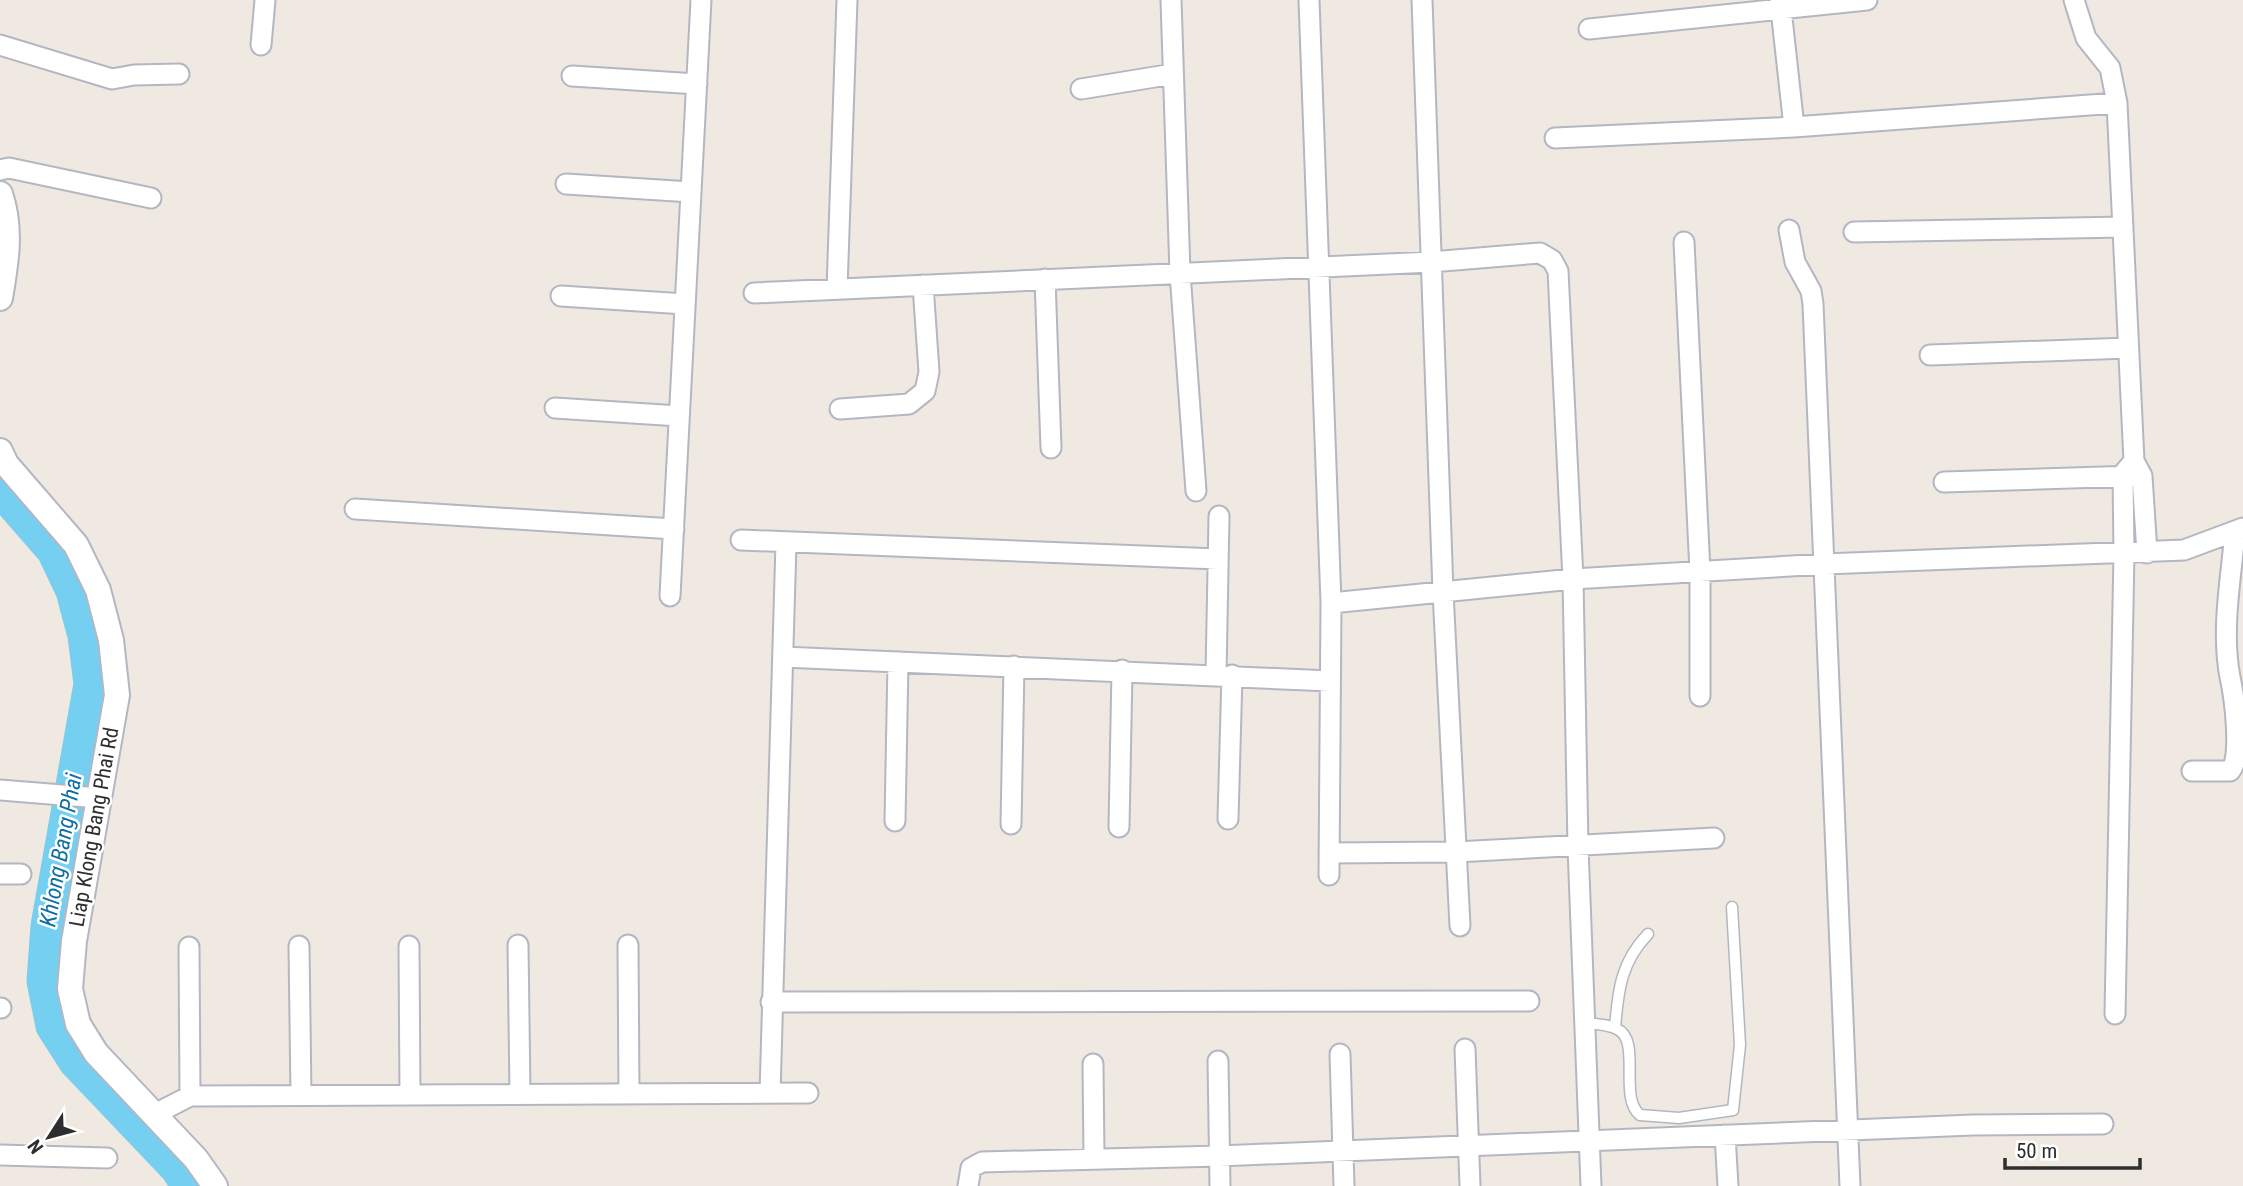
<svg xmlns="http://www.w3.org/2000/svg" width="2243" height="1186" font-family="'Roboto Condensed',sans-serif">
<style>
.lines{fill:none;stroke-linecap:round;stroke-linejoin:round}
.river{stroke:#75cff0;stroke-width:33}
.service-casing{stroke:#b4b7c1;stroke-width:13}
.minor-casing{stroke:#b4b7c1;stroke-width:23}
.tertiary-casing{stroke:#b4b7c1;stroke-width:28}
.service{stroke:#fff;stroke-width:10}
.minor{stroke:#fff;stroke-width:19}
.tertiary{stroke:#fff;stroke-width:24}
.labels{text-anchor:middle;dominant-baseline:central;stroke-width:5;stroke-linejoin:round;paint-order:stroke}
.street-label{font-size:21px;fill:#2e2e2e;stroke:#fff}
.water-label{font-size:23px;font-style:italic;fill:#0d6fa3;stroke:#fff}
</style>
<rect width="100%" height="100%" fill="#efe9e1"/>
<g class="lines">
<path class="river" d="M 0,490 L 53,551 L 72,591 L 84,636 L 90,684 L 47,926 L 43,981 L 52,1026 L 75,1062 L 176,1168 L 188,1186"/>
<g class="service-casing">
<path id="service" d="M 1584,1023 C 1594,1024 1608,1024 1617,1029 C 1642,1040 1618,1098 1640,1115 L 1679,1118 L 1733,1110 L 1740,1045 L 1732,907
M 1615,1028 C 1618,990 1621,962 1648,934"/>
</g>
<g class="minor-casing">
<path id="minor" d="M 1171,0 L 1180,273 L 1196,491
M 1309,0 L 1331,603 L 1329,875
M 1422,0 L 1443,592 L 1460,926
M 1780,0 L 1794,127
M 2074,0 L 2086,38 L 2110,68 L 2117,103 L 2134,461 L 2142,476 L 2147,553
M 1589,29 L 1867,0
M 0,45 L 112,79 L 134,75 L 179,74
M 261,45 L 265,0
M 572,76 L 697,84
M 1081,89 L 1173,74
M 1555,138 L 1794,127 L 2117,103
M 0,170 L 9,168 L 151,198
M 566,184 L 691,192
M 1789,230 L 1795,262 L 1811,291 L 1813,304 L 1850,1186
M 1854,232 L 2123,227
M 1684,242 L 1700,572 L 1700,696
M 1045,279 L 1051,448
M 837,289 L 847,0
M 754,293 L 1431,262 L 1540,253 L 1552,260 L 1558,271 L 1573,579 L 1578,847 L 1591,1186
M 561,296 L 685,304
M 1930,355 L 2128,348
M 555,408 L 679,416
M 840,409 L 909,404 L 925,391 L 929,372 L 923,285
M 1944,482 L 2134,476
M 355,509 L 674,529
M 741,540 L 1218,559
M 670,596 L 701,0
M 1331,603 L 1573,579 L 1825,564 L 2184,550 L 2243,528
M 783,657 L 1330,681
M 1216,675 L 1219,516
M 2192,771 L 2230,771 C 2243,759 2234,695 2230,677 C 2221,630 2231,579 2235,532
M 0,790 L 99,798
M 1228,819 L 1232,675
M 895,821 L 898,662
M 1011,824 L 1014,666
M 1119,827 L 1122,670
M 1329,853 L 1456,852 L 1714,838
M 0,874 L 21,874
M 518,945 L 520,1094
M 628,945 L 629,1094
M 299,946 L 301,1095
M 409,946 L 410,1095
M 189,947 L 190,1096
M 771,1002 L 1529,1001
M 0,1008 L 1,1008
M 2115,1014 L 2124,554 L 2123,474 L 2134,461
M 1465,1049 L 1470,1186
M 1340,1054 L 1344,1186
M 1218,1061 L 1220,1186
M 1093,1064 L 1094,1157
M 770,1093 L 786,543
M 155,1114 L 190,1096 L 808,1093
M 1725,1135 L 1728,1186
M 0,1155 L 107,1158
M 968,1186 L 971,1168 L 982,1162 L 1219,1156 L 1973,1125 L 2103,1124"/>
</g>
<g class="tertiary-casing">
<path id="tertiary" d="M 0,194 C 12,229 6,263 0,298
M 0,451 L 6,464 L 76,545 L 98,590 L 111,640 L 117,695 L 74,941 L 70,989 L 78,1024 L 96,1053 L 196,1159 L 215,1186"/>
</g>
<use href="#service" class="service"/>
<use href="#minor" class="minor"/>
<use href="#tertiary" class="tertiary"/>
</g>
<g class="labels">
<g class="street-label">
<text transform="translate(94 827) rotate(-80)">Liap Klong Bang Phai Rd</text>
</g>
<g class="water-label">
<text transform="translate(61 850) rotate(-80)">Khlong Bang Phai</text>
</g>
</g>
<g transform="translate(49 1137) rotate(234)" stroke="#ffffff" stroke-width="5" paint-order="stroke">
<path d="M0-5L12 26L0 18L-12 26Z" fill="#2e2e2e"/>
<text y="-10" font-size="19" font-weight="bold" text-anchor="middle" fill="#2e2e2e">N</text>
</g>
<path d="M2005 1158v10h135v-10" fill="none" stroke="#2e2e2e" stroke-width="3.5"/>
<text x="2016" y="1158" font-size="21" fill="#2e2e2e" stroke="#ffffff" stroke-width="5" paint-order="stroke">50 m</text>
</svg>
